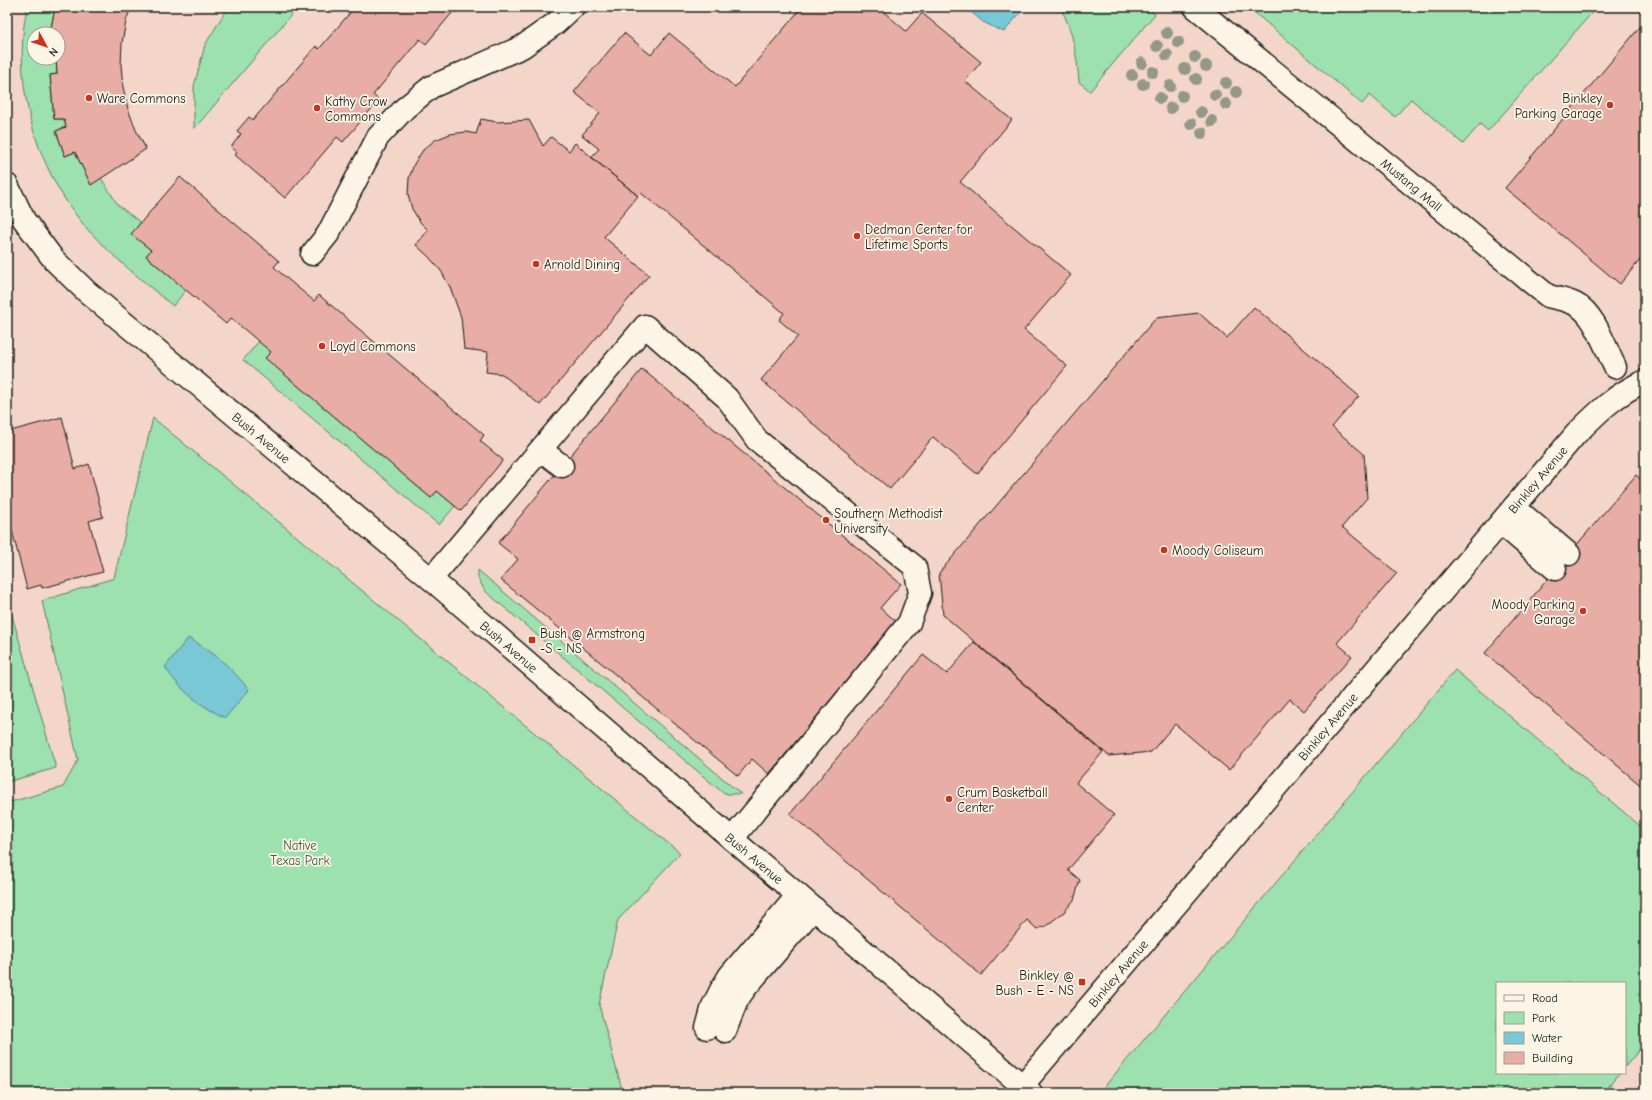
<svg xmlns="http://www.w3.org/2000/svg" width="1652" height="1100" font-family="'Comic Neue',sans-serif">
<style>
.built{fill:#f3d6c9;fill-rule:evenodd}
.green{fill:#9ce1ae;stroke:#5c7e65}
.water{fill:#79c8d6;stroke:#54838c}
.building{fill:#e8ada5;stroke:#1c1c1c}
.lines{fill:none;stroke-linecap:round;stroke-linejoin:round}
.minor-casing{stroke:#1c1c1c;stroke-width:25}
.minor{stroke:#fcf5e5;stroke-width:22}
.tree{fill:#949889}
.poi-dot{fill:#c8321e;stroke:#fcf5e5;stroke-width:1.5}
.labels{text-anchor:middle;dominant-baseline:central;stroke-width:3.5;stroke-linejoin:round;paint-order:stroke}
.poi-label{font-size:13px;fill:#1c1c1c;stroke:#fcf5e5;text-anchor:start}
.street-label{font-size:13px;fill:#1c1c1c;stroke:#fcf5e5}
.park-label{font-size:13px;fill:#425748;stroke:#fcf5e5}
</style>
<rect width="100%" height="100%" fill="#f8e7d8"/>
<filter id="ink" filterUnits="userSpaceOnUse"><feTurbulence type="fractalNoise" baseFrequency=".025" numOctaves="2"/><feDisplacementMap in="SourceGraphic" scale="8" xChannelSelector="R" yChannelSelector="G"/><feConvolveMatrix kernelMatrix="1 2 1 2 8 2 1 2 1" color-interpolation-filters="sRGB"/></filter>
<g filter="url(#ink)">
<path class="built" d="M 7,7 L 1645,7 L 1645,1093 L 7,1093 ZM 34,34 L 58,34 L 58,58 L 34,58 ZM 1497,983 L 1625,983 L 1625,1073 L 1497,1073 Z"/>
<path class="green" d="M 27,7 L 55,7 L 50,34 L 34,34 L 34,58 L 56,58 L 57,74 L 50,75 L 54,119 L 64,119 L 66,127 L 56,131 L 65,156 L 75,152 L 91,184 L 101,178 L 118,205 L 141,223 L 132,234 L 151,250 L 146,256 L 186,290 L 173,306 C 144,282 114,258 89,231 C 36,171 11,85 27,7 Z
M 228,7 L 298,7 L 194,129 L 194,86 L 205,45 Z
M 1060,7 L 1147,7 L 1155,14 L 1090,91 L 1079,82 C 1077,56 1073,30 1060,7 Z
M 1248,7 L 1597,7 L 1488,131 L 1480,124 L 1463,144 L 1411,99 L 1395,117 L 1370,95 L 1362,104 Z
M 259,341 L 271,352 L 266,358 L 431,498 L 437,491 L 455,506 L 439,525 L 243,360 Z
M 153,418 L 680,853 L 618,920 L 599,1005 L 623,1093 L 7,1093 L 7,803 L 63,787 L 78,760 L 42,601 L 114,578 Z
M 478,570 L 741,794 L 728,794 L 722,792 L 485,591 L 478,578 Z
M 7,598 L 56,768 L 7,782 Z
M 1455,670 L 1645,830 L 1645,1043 L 1625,1067 L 1625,983 L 1497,983 L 1497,1073 L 1620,1073 L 1603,1093 L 1099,1093 Z"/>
<path class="water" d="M 965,7 L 1025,7 L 1004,32 L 983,22 Z
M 188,638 C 213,651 232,668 249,690 L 225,718 C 200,705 180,691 165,667 Z"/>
<path class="building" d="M 55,7 L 131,7 L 126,21 L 122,43 L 121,65 L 123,87 L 128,109 L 136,130 L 146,149 L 91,185 L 75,152 L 65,156 L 56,131 L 66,127 L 64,119 L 54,119 L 50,75 L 57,74 L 56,58 L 58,58 L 58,34 L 50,34 Z
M 355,7 L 457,7 L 426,44 L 420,39 L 373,95 L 379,100 L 343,142 L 337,137 L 285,198 L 235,155 L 237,152 L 231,147 L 241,134 L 237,131 L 249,117 L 253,120 L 316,46 L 319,49 Z
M 802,7 L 878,7 L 906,31 L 922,13 L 981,62 L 965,81 L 1012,120 L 960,182 L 1071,275 L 1024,330 L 1067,366 L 977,474 L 933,437 L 890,489 L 761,380 L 798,336 L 779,320 L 784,313 L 641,193 L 638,196 L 591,157 L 599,149 L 582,135 L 600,113 L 574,92 L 624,33 L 651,55 L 669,33 L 735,87 Z
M 1645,21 L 1645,254 L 1620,284 L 1505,188 Z
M 481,119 L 497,122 L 529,120 L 543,146 L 551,137 L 569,151 L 575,143 L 638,196 L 604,237 L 649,275 L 540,405 L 502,374 L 486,372 L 488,352 L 464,349 L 461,317 L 450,287 L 441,271 L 429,257 L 416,245 L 428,230 L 420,222 L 412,209 L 408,194 L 409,178 L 414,164 L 423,150 L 435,140 L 450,134 L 466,132 L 476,134 Z
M 180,177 L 279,261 L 274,267 L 290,281 L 314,301 L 319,295 L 484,435 L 480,441 L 503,460 L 461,511 L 437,491 L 431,498 L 265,358 L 271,352 L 231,318 L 226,324 L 146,256 L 151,250 L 131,234 Z
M 1254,307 L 1359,396 L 1332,427 L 1364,454 L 1367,498 L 1342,527 L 1397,573 L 1337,643 L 1352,656 L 1304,711 L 1290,699 L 1229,770 L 1175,724 L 1151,752 L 1109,756 L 943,615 L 939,573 L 1156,318 L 1199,313 L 1227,338 Z
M 642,369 L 901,584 L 880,608 L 896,621 L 769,774 L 752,759 L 738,776 L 501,580 L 518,559 L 498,543 Z
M 62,417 L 75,469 L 89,464 L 103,517 L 89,521 L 103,572 L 42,588 L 41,585 L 27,589 L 7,511 L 7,432 Z
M 1636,475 L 1645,483 L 1645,789 L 1485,653 Z
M 974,642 L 1103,752 L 1076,783 L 1114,815 L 1068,870 L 1080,880 L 1074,900 L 1064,912 L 1046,926 L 1037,929 L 1027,920 L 981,975 L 790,814 L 923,655 L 947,674 Z"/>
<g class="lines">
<g class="minor-casing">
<g id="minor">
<path id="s1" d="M 1195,7 L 1548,296 C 1556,298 1567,300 1575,304 C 1595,313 1605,348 1615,367"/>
<path id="s2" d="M 7,185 L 24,220 L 54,260 L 86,291 L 431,579 L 732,839 L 1031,1093"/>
<path d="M 312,254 L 328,234 L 378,137 L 405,108 L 431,87 L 522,47 L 556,23 L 573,7"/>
<path d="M 541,450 L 562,466"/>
<path d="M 1514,507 L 1569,554"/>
<path d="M 1501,523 L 1555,569"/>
<path d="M 431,579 L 645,326 L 727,398 L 757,440 L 915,567 L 920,593 L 909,623 L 732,839"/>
<path d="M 707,1028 L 713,1006 L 721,990 L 730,975 L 798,895"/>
<path d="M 725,1031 L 737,1000 L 746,987 L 814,908"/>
<path id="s3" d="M 1022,1086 L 1576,434 C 1598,412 1616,394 1645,381"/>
</g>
</g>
<use href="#minor" class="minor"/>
</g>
<g class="tree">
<circle cx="1167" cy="33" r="6"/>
<circle cx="1178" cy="42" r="6"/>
<circle cx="1157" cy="46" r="6"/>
<circle cx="1167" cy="55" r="6"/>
<circle cx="1195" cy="57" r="6"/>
<circle cx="1142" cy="63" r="6"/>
<circle cx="1206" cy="66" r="6"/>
<circle cx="1185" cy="69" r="6"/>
<circle cx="1153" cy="72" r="6"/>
<circle cx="1132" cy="75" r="6"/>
<circle cx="1196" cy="79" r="6"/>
<circle cx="1226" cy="83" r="6"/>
<circle cx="1143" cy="84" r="6"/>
<circle cx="1170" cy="86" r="6"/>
<circle cx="1236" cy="92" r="6"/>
<circle cx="1215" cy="95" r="6"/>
<circle cx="1182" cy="96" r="6"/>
<circle cx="1160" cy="98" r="6"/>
<circle cx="1226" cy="104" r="6"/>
<circle cx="1171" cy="108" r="6"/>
<circle cx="1201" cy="112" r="6"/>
<circle cx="1212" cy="121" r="6"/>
<circle cx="1191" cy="124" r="6"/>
<circle cx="1202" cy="133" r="6"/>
</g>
</g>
<g class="poi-dot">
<circle cx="89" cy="98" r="4"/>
<circle cx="1610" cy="105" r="4"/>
<circle cx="317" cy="108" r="4"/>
<circle cx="857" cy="236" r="4"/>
<circle cx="536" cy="264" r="4"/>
<circle cx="322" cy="346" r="4"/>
<circle cx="826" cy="520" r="4"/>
<circle cx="1164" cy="550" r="4"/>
<circle cx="1583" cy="611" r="4"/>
<rect x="528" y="636" width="8" height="8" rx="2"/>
<circle cx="949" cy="799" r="4"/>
<rect x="1078" y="978" width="8" height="8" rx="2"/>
</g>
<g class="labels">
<g class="poi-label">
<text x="97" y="98">Ware Commons</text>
<text x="1602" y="98" text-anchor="end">Binkley<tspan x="1602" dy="15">Parking Garage</tspan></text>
<text x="325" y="101">Kathy Crow<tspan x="325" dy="15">Commons</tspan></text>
<text x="865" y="229">Dedman Center for<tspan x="865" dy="15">Lifetime Sports</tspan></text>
<text x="544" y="264">Arnold Dining</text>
<text x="330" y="346">Loyd Commons</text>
<text x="834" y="513">Southern Methodist<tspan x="834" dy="15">University</tspan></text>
<text x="1172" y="550">Moody Coliseum</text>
<text x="1575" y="604" text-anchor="end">Moody Parking<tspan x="1575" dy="15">Garage</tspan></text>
<text x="540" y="633">Bush @ Armstrong<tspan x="540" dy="15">-S - NS</tspan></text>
<text x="957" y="792">Crum Basketball<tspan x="957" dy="15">Center</tspan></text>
<text x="1074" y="975" text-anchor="end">Binkley @<tspan x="1074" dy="15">Bush - E - NS</tspan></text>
</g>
<g class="street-label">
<text stroke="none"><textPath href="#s1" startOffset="280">Mustang Mall</textPath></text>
<text stroke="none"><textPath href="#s2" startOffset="362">Bush Avenue</textPath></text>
<text stroke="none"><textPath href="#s3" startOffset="796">Binkley Avenue</textPath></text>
<text stroke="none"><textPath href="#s2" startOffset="686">Bush Avenue</textPath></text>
<text stroke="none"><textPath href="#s3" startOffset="472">Binkley Avenue</textPath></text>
<text stroke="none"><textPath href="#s2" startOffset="1010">Bush Avenue</textPath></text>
<text stroke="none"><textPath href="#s3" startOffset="148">Binkley Avenue</textPath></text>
</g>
<g class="park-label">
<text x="300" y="845">Native<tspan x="300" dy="15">Texas Park</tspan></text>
</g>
</g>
<rect width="1652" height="1100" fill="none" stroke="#fcf5e5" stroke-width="24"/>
<rect x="12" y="12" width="1628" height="1076" fill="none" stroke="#1c1c1c" stroke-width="1.5" filter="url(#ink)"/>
<rect x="1496" y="982" width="130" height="92" fill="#fcf5e5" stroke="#a29e95"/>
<rect x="1504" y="995" width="20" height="6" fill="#fcf5e5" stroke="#a29e95"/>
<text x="1532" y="1002" font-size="12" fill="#1c1c1c">Road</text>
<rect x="1504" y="1012" width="20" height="12" fill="#9ce1ae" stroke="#a29e95"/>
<text x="1532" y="1022" font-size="12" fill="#1c1c1c">Park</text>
<rect x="1504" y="1032" width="20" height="12" fill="#79c8d6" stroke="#a29e95"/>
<text x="1532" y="1042" font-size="12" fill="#1c1c1c">Water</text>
<rect x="1504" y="1052" width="20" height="12" fill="#e8ada5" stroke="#a29e95"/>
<text x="1532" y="1062" font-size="12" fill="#1c1c1c">Building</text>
<g transform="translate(46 46) rotate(130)"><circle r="19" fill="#fcf5e5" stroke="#a29e95"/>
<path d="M0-3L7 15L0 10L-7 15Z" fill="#c8321e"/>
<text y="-6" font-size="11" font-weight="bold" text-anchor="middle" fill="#1c1c1c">N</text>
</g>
</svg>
